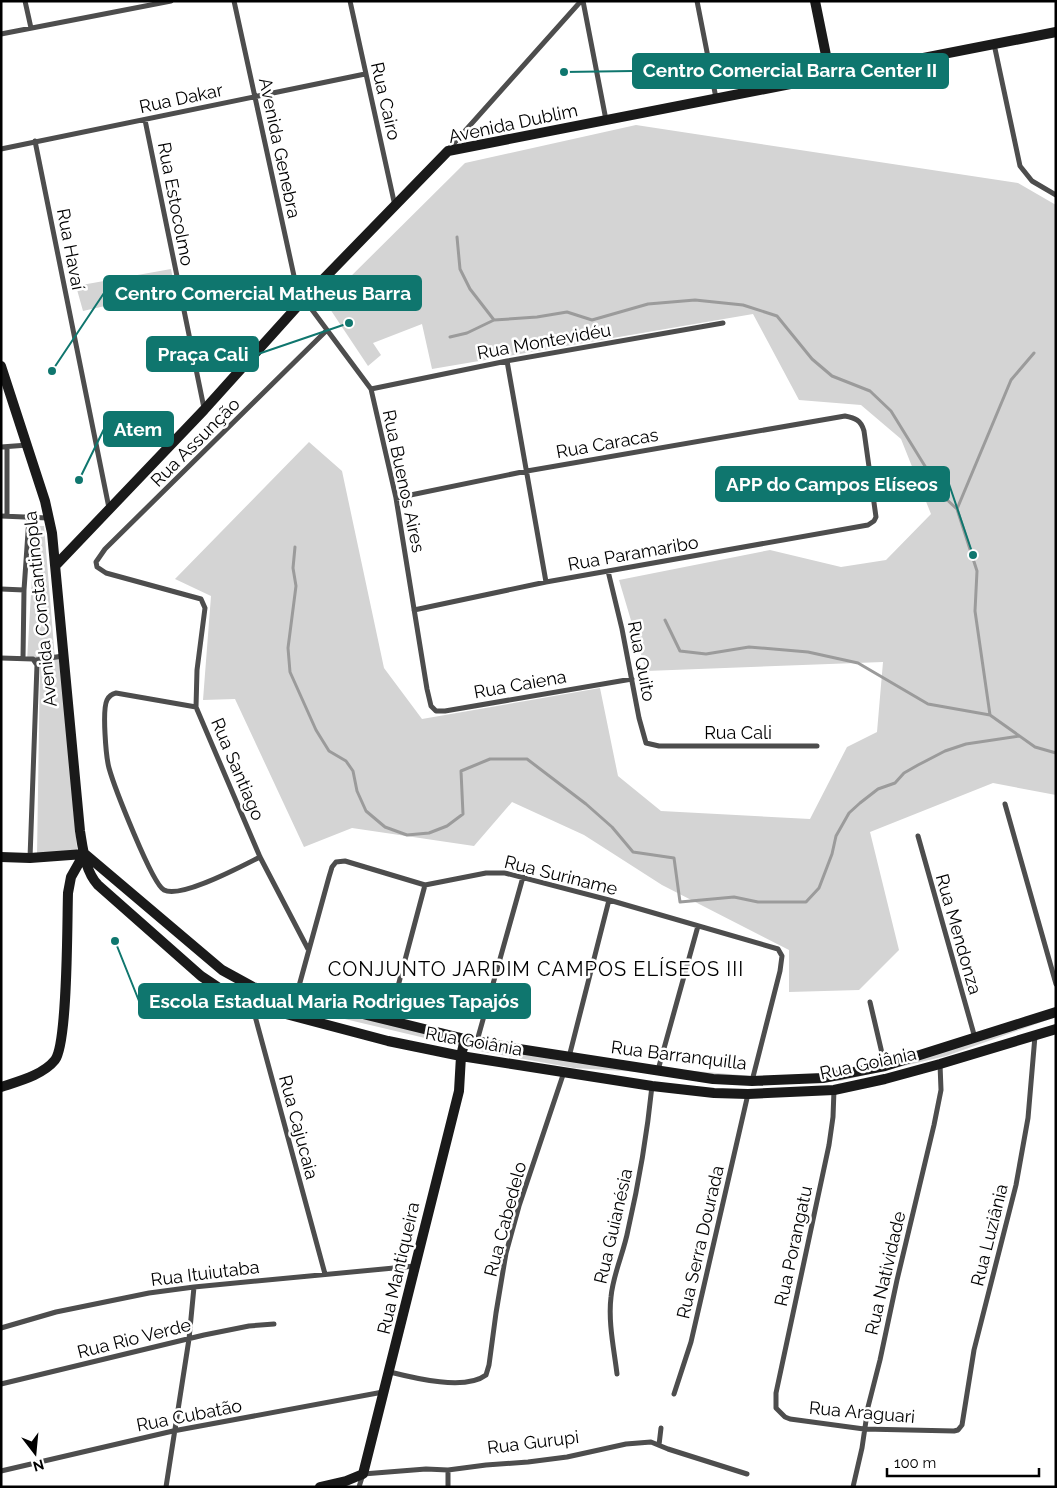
<svg xmlns="http://www.w3.org/2000/svg" width="1057" height="1488" font-family="Raleway,sans-serif">
<style>
.green{fill:#d4d4d4}
.lines{fill:none;stroke-linecap:round;stroke-linejoin:round}
.stream{stroke:#9b9b9b;stroke-width:3}
.street{stroke:#4d4d4d;stroke-width:5}
.secondary{stroke:#1a1a1a;stroke-width:10}
.labels{text-anchor:middle;dominant-baseline:central;stroke-width:5;stroke-linejoin:round;paint-order:stroke}
.street-label{font-size:18px;fill:#000;stroke:#fff}
.quarter-label{font-size:20px;letter-spacing:1px;fill:#000;stroke:#fff}
.leader{fill:none;stroke:#0f766e;stroke-width:2}
.callout-dot{fill:#0f766e;stroke:#fff;stroke-width:2}
.callout{fill:#0f766e;stroke:#0f766e;stroke-width:2}
.callout-label{font-size:19px;text-anchor:middle;font-weight:bold;fill:#fff}
</style>
<rect width="100%" height="100%" fill="#fff"/>
<path class="green" d="M 636,125 L 1018,183 L 1056,205 L 1056,795 L 993,783 L 870,832 L 899,950 L 859,990 L 789,992 L 789,950 L 662,885 L 584,835 L 512,802 L 474,846 L 352,828 L 304,847 L 235,699 L 203,700 L 211,596 L 175,579 L 309,442 L 342,471 L 384,668 L 422,719 L 600,688 L 618,776 L 661,811 L 810,819 L 847,747 L 877,732 L 883,662 L 646,671 L 619,580 L 770,550 L 841,567 L 886,560 L 931,514 L 901,439 L 861,405 L 799,400 L 753,314 L 432,369 L 422,324 L 373,343 L 381,355 L 368,366 L 326,303 L 336,291 L 465,163 Z
M 171,269 L 175,290 L 83,311 L 76,286 Z
M 35,526 L 44,526 L 55,659 L 60,659 L 78,859 L 37,856 L 40,661 L 27,661 Z
M 311,1004 L 485,1046 L 671,1069 L 764,1077 L 839,1075 L 1056,1017 L 946,1056 L 840,1081 L 765,1083 L 672,1074 L 574,1068 L 484,1052 L 311,1011 Z"/>
<g class="lines">
<path class="stream" d="M 457,237 L 460,269 L 470,289 L 494,320
M 450,337 L 467,333 L 494,320 L 537,317 L 567,312 L 592,320 L 648,304 L 695,300 L 743,305 L 777,316 L 812,359 L 832,376 L 870,391 L 891,411 L 944,497 L 957,509 L 977,571 L 975,611 L 990,715
M 957,509 L 1011,380 L 1034,353
M 295,547 L 293,568 L 296,586 L 288,648 L 290,672 L 316,730 L 329,751 L 346,761 L 353,771 L 357,791 L 366,811 L 385,827 L 407,835 L 429,833 L 447,826 L 463,814 L 461,771 L 490,759 L 527,759 L 586,804 L 612,827 L 633,852 L 674,858 L 680,902 L 734,897 L 758,902 L 806,902 L 819,888 L 832,854 L 836,836 L 849,813 L 860,803 L 878,789 L 895,783 L 904,773 L 918,765 L 945,751 L 966,744 L 1019,736
M 665,620 L 680,651 L 706,654 L 749,647 L 808,652 L 858,663 L 928,704 L 990,715 L 1035,747 L 1056,753"/>
<path class="street" d="M 25,1 L 31,28
M 234,1 L 294,276 L 304,299 L 371,389 L 396,498 L 427,689 L 431,706 L 436,711 L 445,711 L 632,679
M 350,1 L 395,206
M 583,1 L 606,120
M 697,1 L 716,98
M 1,34 L 171,1
M 994,44 L 1020,166 L 1032,181 L 1056,195
M 145,120 L 204,408
M 35,141 L 109,508
M 1,149 L 365,74
M 448,150 L 581,1
M 507,361 L 546,582
M 371,389 L 507,361 L 723,323
M 1,447 L 28,445
M 396,498 L 527,471 L 845,416 C 855,418 861,420 864,431 L 876,517 L 874,521 L 868,525 L 546,582 L 414,610
M 1,516 L 48,518
M 7,516 L 7,447
M 608,571 L 622,629 L 639,718 L 646,743 L 659,746 L 817,746
M 1,589 L 24,590
M 1,658 L 33,659 L 37,665 L 30,858
M 23,658 L 24,590 L 29,518
M 36,660 L 63,656
M 196,707 L 116,693 C 112,694 109,696 107,700 C 102,710 106,757 109,768 C 114,786 152,884 164,890 C 181,899 242,866 260,857
M 1005,804 L 1056,984
M 918,836 L 975,1038
M 308,949 L 260,857 L 196,707 L 197,670 L 205,608 L 201,599 L 190,596 L 106,573 L 97,567 L 96,562 L 105,549 L 326,331
M 253,987 L 252,1005 L 325,1274
M 870,1002 L 885,1066
M 291,1015 L 329,877 L 332,867 L 336,862 L 345,861 L 425,885 L 486,873 L 505,873 L 609,900 L 778,949 L 782,956 L 780,971 L 752,1081
M 389,1020 L 425,885
M 477,1041 L 523,877
M 569,1057 L 609,900
M 658,1070 L 698,926
M 834,1090 L 833,1117 L 829,1145 L 776,1393 L 776,1408 L 785,1417 L 790,1419 L 864,1429 L 954,1431 L 958,1430 L 962,1425 L 974,1350 L 1016,1185 L 1028,1118 L 1035,1036
M 1,1328 L 56,1312 L 149,1293 L 194,1287 L 415,1266
M 390,1372 C 414,1378 465,1391 486,1375 L 489,1365 L 496,1313 L 506,1253 L 519,1206 L 564,1072
M 617,1374 C 614,1349 608,1322 611,1297 C 613,1274 624,1252 628,1230 C 639,1182 647,1135 652,1086
M 1,1384 L 204,1335 L 249,1326 L 274,1324
M 674,1394 L 691,1342 L 748,1094
M 659,1445 L 661,1428
M 448,1470 L 448,1487
M 1,1471 L 173,1431 L 383,1392
M 166,1487 L 189,1339 L 194,1287
M 359,1487 L 363,1474 L 426,1469 L 448,1470 L 486,1465 L 528,1462 L 567,1457 L 626,1444 L 651,1442 L 668,1449 L 747,1474
M 853,1487 L 862,1448 L 868,1407 L 880,1360 L 897,1280 L 934,1125 L 941,1090 L 940,1064"/>
<path class="secondary" d="M 815,1 L 830,75
M 1,366 L 45,501 L 52,533 L 80,831 C 83,849 85,871 98,885 L 201,976 L 225,992 L 252,1005 L 388,1041 L 461,1056 L 652,1086 L 714,1093 L 748,1094 L 834,1090 L 885,1079 L 940,1064 L 1056,1029
M 56,565 L 204,410 L 304,299 L 448,151 L 1056,32
M 85,854 L 222,970 L 253,987 L 465,1039 L 519,1049 L 713,1079 L 752,1081 L 823,1078 L 885,1066 L 1056,1012
M 1,857 L 30,858 L 84,854
M 1,1087 C 19,1081 43,1075 55,1060 C 68,1043 67,922 68,893 L 71,877 L 84,854
M 320,1487 L 346,1481 L 363,1474 L 459,1091 L 461,1056 L 465,1039"/>
</g>
<g class="labels">
<g class="street-label">
<text transform="translate(181 98) rotate(-12)">Rua Dakar</text>
<text transform="translate(386 101) rotate(77)">Rua Cairo</text>
<text transform="translate(513 123) rotate(-12)">Avenida Dublim</text>
<text transform="translate(280 148) rotate(78)">Avenida Genebra</text>
<text transform="translate(176 204) rotate(79)">Rua Estocolmo</text>
<text transform="translate(71 249) rotate(79)">Rua Havaí</text>
<text transform="translate(544 341) rotate(-10)">Rua Montevidéu</text>
<text transform="translate(195 442) rotate(-45)">Rua Assunção</text>
<text transform="translate(607 443) rotate(-10)">Rua Caracas</text>
<text transform="translate(404 481) rotate(78)">Rua Buenos Aires</text>
<text transform="translate(633 553) rotate(-10)">Rua Paramaribo</text>
<text transform="translate(40 609) rotate(-96)">Avenida Constantinopla</text>
<text transform="translate(642 661) rotate(79)">Rua Quito</text>
<text transform="translate(520 684) rotate(-10)">Rua Caiena</text>
<text x="738" y="732">Rua Cali</text>
<text transform="translate(238 769) rotate(67)">Rua Santiago</text>
<text transform="translate(561 875) rotate(14)">Rua Suriname</text>
<text transform="translate(959 934) rotate(74)">Rua Mendonza</text>
<text transform="translate(474 1041) rotate(10)">Rua Goiânia</text>
<text transform="translate(679 1055) rotate(7)">Rua Barranquilla</text>
<text transform="translate(868 1063) rotate(-12)">Rua Goiânia</text>
<text transform="translate(299 1127) rotate(75)">Rua Cajucaia</text>
<text transform="translate(505 1219) rotate(-75)">Rua Cabedelo</text>
<text transform="translate(613 1226) rotate(-77)">Rua Guianésia</text>
<text transform="translate(989 1235) rotate(-76)">Rua Luziânia</text>
<text transform="translate(700 1242) rotate(-77)">Rua Serra Dourada</text>
<text transform="translate(793 1246) rotate(-78)">Rua Porangatu</text>
<text transform="translate(398 1268) rotate(-77)">Rua Mantiqueira</text>
<text transform="translate(205 1273) rotate(-7)">Rua Ituiutaba</text>
<text transform="translate(885 1273) rotate(-77)">Rua Natividade</text>
<text transform="translate(134 1338) rotate(-14)">Rua Rio Verde</text>
<text transform="translate(862 1412) rotate(5)">Rua Araguari</text>
<text transform="translate(189 1415) rotate(-11)">Rua Cubatão</text>
<text transform="translate(533 1442) rotate(-7)">Rua Gurupi</text>
</g>
<g class="quarter-label">
<text x="536" y="969">CONJUNTO JARDIM CAMPOS ELÍSEOS III</text>
</g>
</g>
<path class="leader" d="M564 72L633 71M52 371L104 293M349 323L258 354M79 480L104 429M973 555L949 484M115 941L139 1001"/>
<g class="callout-dot">
<circle cx="564" cy="72" r="5"/>
<circle cx="52" cy="371" r="5"/>
<circle cx="349" cy="323" r="5"/>
<circle cx="79" cy="480" r="5"/>
<circle cx="973" cy="555" r="5"/>
<circle cx="115" cy="941" r="5"/>
</g>
<g class="callout">
<rect x="633" y="54" width="315" height="34" rx="5"/>
<rect x="104" y="276" width="317" height="34" rx="5"/>
<rect x="147" y="337" width="111" height="34" rx="5"/>
<rect x="104" y="412" width="69" height="34" rx="5"/>
<rect x="716" y="467" width="233" height="34" rx="5"/>
<rect x="139" y="984" width="391" height="34" rx="5"/>
</g>
<g class="callout-label">
<text x="790" y="77">Centro Comercial Barra Center II</text>
<text x="263" y="300">Centro Comercial Matheus Barra</text>
<text x="203" y="361">Praça Cali</text>
<text x="138" y="436">Atem</text>
<text x="832" y="491">APP do Campos Elíseos</text>
<text x="334" y="1008">Escola Estadual Maria Rodrigues Tapajós</text>
</g>
<rect width="1057" height="1488" fill="none" stroke="#000000" stroke-width="5"/>
<g transform="translate(35 1453) rotate(164)" stroke="#ffffff" stroke-width="4" paint-order="stroke">
<path d="M0-4L9 19L0 12L-9 19Z" fill="#000000"/>
<text y="-8" font-size="14" font-weight="bold" text-anchor="middle" fill="#000000">N</text>
</g>
<path d="M887 1468v8h152v-8" fill="none" stroke="#000000" stroke-width="2.5"/>
<text x="894" y="1468" font-size="15" fill="#000000" stroke="#ffffff" stroke-width="4" paint-order="stroke">100 m</text>
</svg>
